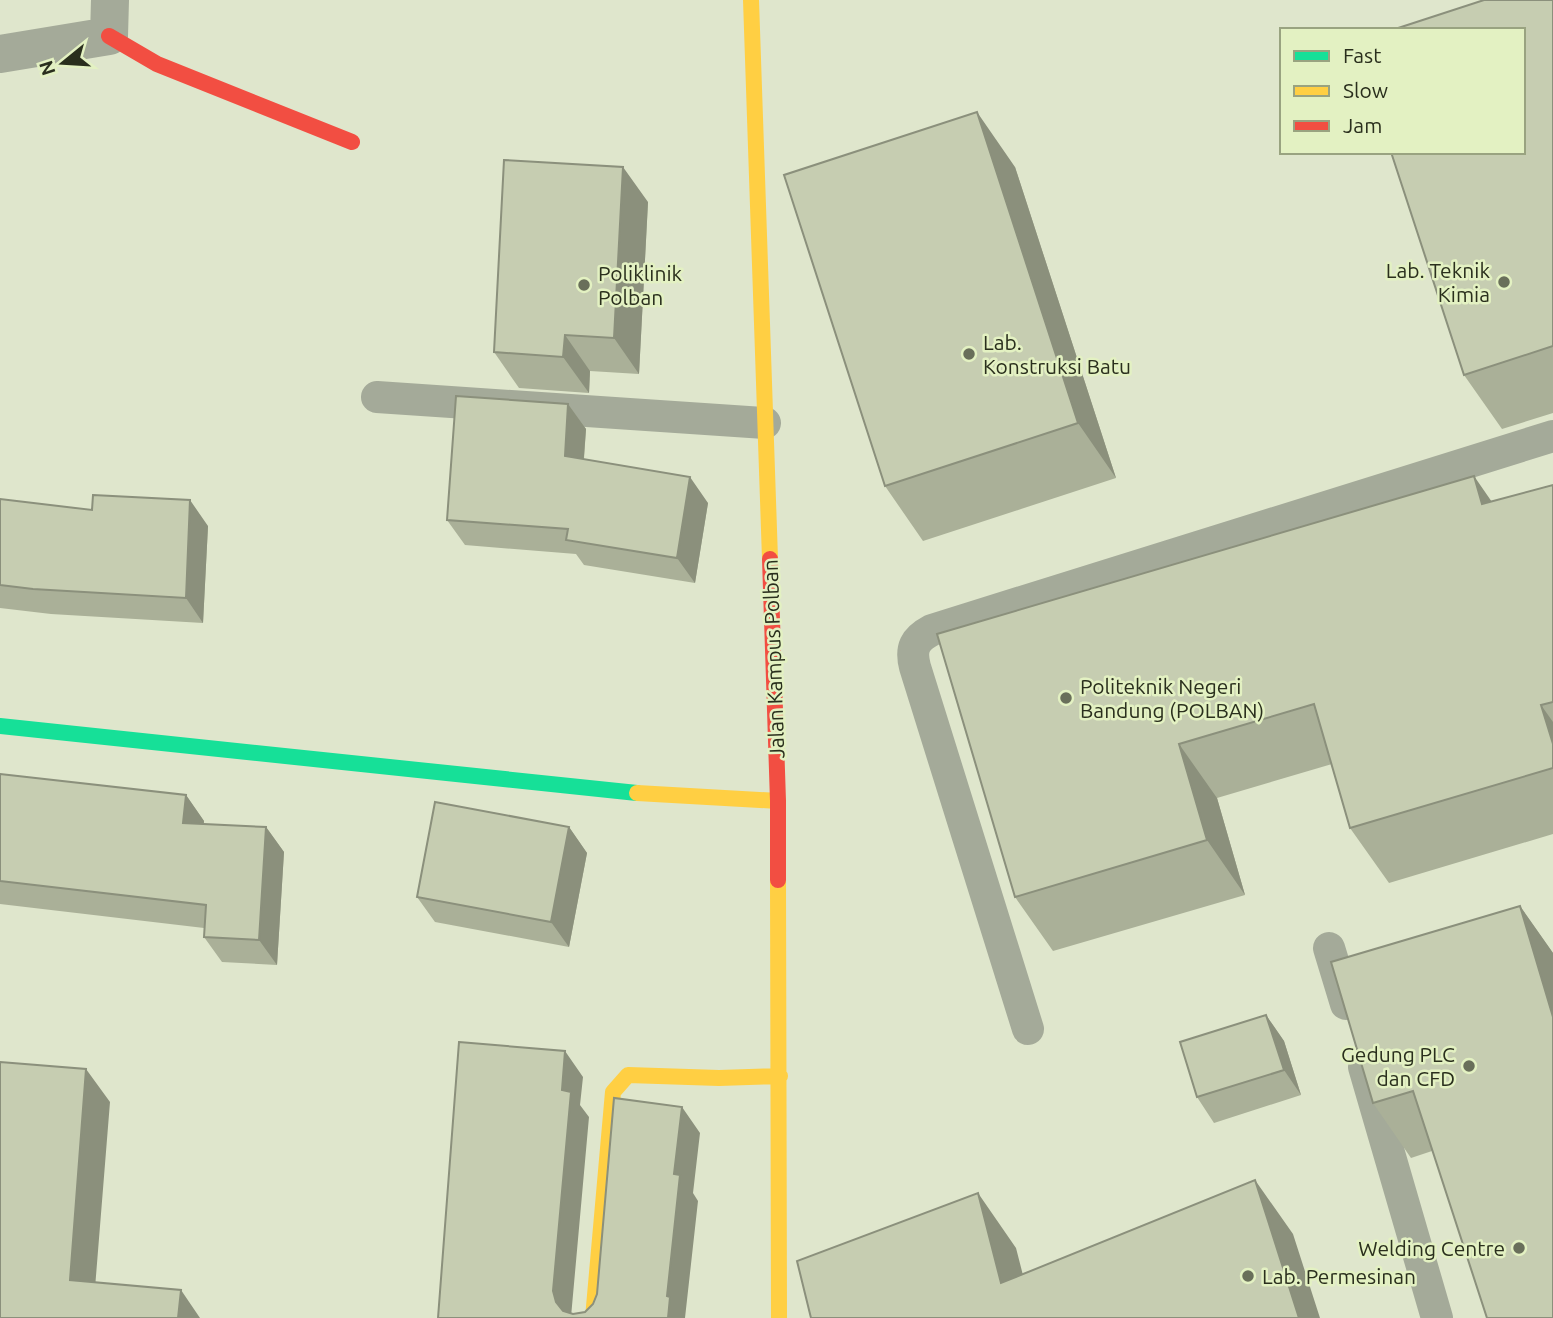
<svg xmlns="http://www.w3.org/2000/svg" width="1553" height="1318" font-family="Ubuntu,sans-serif">
<style>
.lines{fill:none;stroke-linecap:round;stroke-linejoin:round}
.lane{stroke:#a4aa99;stroke-width:32}
.street{stroke:#a4aa99;stroke-width:38}
.fast{stroke:#16e098;stroke-width:16}
.slow{stroke:#ffcf43;stroke-width:16}
.jam{stroke:#f24e42;stroke-width:16}
.wall{fill:#aab098}
.shaded-wall{fill:#8b907c}
.building{fill:#c6cdb1;stroke:#8b907c;stroke-width:2}
.poi-dot{fill:#696f5a;stroke:#e3f1c2;stroke-width:2.5}
.labels{text-anchor:middle;dominant-baseline:central;stroke-width:5;stroke-linejoin:round;paint-order:stroke}
.poi-label{font-size:21px;fill:#2a2f1d;stroke:#e3f1c2;text-anchor:start}
.street-label{font-size:21px;fill:#2a2f1d;stroke:#e3f1c2}
</style>
<rect width="100%" height="100%" fill="#dfe6cc"/>
<g class="lines">
<path class="lane" d="M 377,397 L 765,423
M 1329,948 L 1346,1004
M 1028,1029 L 915,667 C 910,648 915,639 932,630 L 1553,436
M 1364,1067 L 1437,1318"/>
<path class="street" d="M 0,54 L 109,36 L 110,0"/>
<path class="fast" d="M 0,726 L 637,793"/>
<path class="slow" d="M 751,0 L 770,559
M 637,793 L 778,801
M 778,880 L 779,1318
M 593,1318 L 613,1092 L 628,1075 L 719,1078 L 780,1076"/>
<path class="jam" d="M 109,36 L 157,64 L 352,142
M 770,559 L 778,801 L 778,880"/>
</g>
<path class="wall" d="M 1553,0 L 1553,413 L 1502,429 L 1464,375 Z
M 1015,167 L 1116,478 L 923,541 L 885,486 Z
M 648,202 L 639,374 L 590,371 L 589,393 L 519,388 L 494,352 Z
M 568,404 L 586,429 L 584,459 L 708,503 L 695,583 L 584,565 L 576,554 L 465,545 L 447,520 Z
M 1553,485 L 1553,834 L 1389,883 L 1350,828 L 1332,764 L 1217,798 L 1245,895 L 1053,951 L 1015,897 L 937,634 L 1492,502 Z
M 0,499 L 208,526 L 203,623 L 51,614 L 0,608 Z
M 0,774 L 186,795 L 204,821 L 204,824 L 266,827 L 284,852 L 277,965 L 222,962 L 204,937 L 204,928 L 0,904 Z
M 569,827 L 587,853 L 569,947 L 435,922 L 417,897 Z
M 1520,906 L 1553,953 L 1553,1318 L 1432,1151 L 1411,1158 L 1373,1103 Z
M 1266,1015 L 1284,1041 L 1301,1095 L 1214,1123 L 1197,1097 Z"/>
<path class="shaded-wall" d="M 977,112 L 1015,167 L 1116,478 L 1078,423 Z
M 623,167 L 648,202 L 639,374 L 614,338 Z
M 565,335 L 590,371 L 589,393 L 563,357 Z
M 568,404 L 586,429 L 582,482 L 565,456 Z
M 1474,476 L 1512,531 L 1482,504 Z
M 690,477 L 708,503 L 695,583 L 677,558 Z
M 190,500 L 208,526 L 203,623 L 186,598 Z
M 1541,705 L 1553,722 L 1553,744 Z
M 1179,744 L 1217,798 L 1245,895 L 1207,840 Z
M 186,795 L 204,821 L 201,848 L 183,823 Z
M 266,827 L 284,852 L 277,965 L 259,940 Z
M 569,827 L 587,853 L 569,947 L 551,922 Z
M 1520,906 L 1553,953 L 1553,1017 Z
M 1266,1015 L 1284,1041 L 1301,1095 L 1284,1070 Z
M 565,1051 L 583,1077 L 580,1105 L 589,1117 L 571,1317 L 567,1318 L 556,1302 L 553,1291 L 562,1090 Z
M 86,1069 L 110,1102 L 93,1313 L 70,1280 Z
M 682,1107 L 700,1133 L 693,1193 L 698,1201 L 685,1318 L 668,1318 L 667,1296 L 674,1174 Z
M 1255,1180 L 1293,1234 L 1320,1318 L 1299,1318 Z
M 978,1193 L 1016,1248 L 1034,1318 L 1001,1283 Z
M 181,1290 L 200,1318 L 178,1318 Z"/>
<path class="building" d="M 1484,0 L 1553,0 L 1553,346 L 1464,375 L 1391,152 L 1523,152 L 1523,30 L 1392,30 Z
M 977,112 L 1078,423 L 885,486 L 784,175 Z
M 504,160 L 623,167 L 614,338 L 565,335 L 563,357 L 494,352 Z
M 456,396 L 568,404 L 565,456 L 690,477 L 677,558 L 566,540 L 568,529 L 447,520 Z
M 1474,476 L 1482,504 L 1553,485 L 1553,702 L 1541,705 L 1553,744 L 1553,768 L 1350,828 L 1314,704 L 1179,744 L 1207,840 L 1015,897 L 937,634 Z
M 93,495 L 190,500 L 186,598 L 33,589 L 0,585 L 0,499 L 92,510 Z
M 0,774 L 186,795 L 183,823 L 266,827 L 259,940 L 204,937 L 206,905 L 0,881 Z
M 435,802 L 569,827 L 551,922 L 417,897 Z
M 1520,906 L 1553,1017 L 1553,1318 L 1487,1318 L 1413,1091 L 1373,1103 L 1331,962 Z
M 1266,1015 L 1284,1070 L 1197,1097 L 1180,1042 Z
M 459,1042 L 565,1051 L 562,1090 L 571,1092 L 553,1291 L 556,1302 L 563,1311 L 573,1314 L 585,1312 L 593,1304 L 597,1294 L 614,1098 L 682,1107 L 674,1174 L 680,1175 L 667,1296 L 670,1297 L 668,1318 L 438,1318 Z
M 0,1062 L 86,1069 L 70,1280 L 181,1290 L 178,1318 L 0,1318 Z
M 1255,1180 L 1299,1318 L 811,1318 L 797,1261 L 978,1193 L 1001,1283 Z"/>
<g class="poi-dot">
<circle cx="1504" cy="282" r="7"/>
<circle cx="584" cy="285" r="7"/>
<circle cx="969" cy="354" r="7"/>
<circle cx="1066" cy="698" r="7"/>
<circle cx="1469" cy="1066" r="7"/>
<circle cx="1519" cy="1248" r="7"/>
<circle cx="1248" cy="1276" r="7"/>
</g>
<g class="labels">
<g class="poi-label">
<text x="1490" y="270" text-anchor="end">Lab. Teknik<tspan x="1490" dy="24">Kimia</tspan></text>
<text x="598" y="273">Poliklinik<tspan x="598" dy="24">Polban</tspan></text>
<text x="983" y="342">Lab.<tspan x="983" dy="24">Konstruksi Batu</tspan></text>
<text x="1080" y="686">Politeknik Negeri<tspan x="1080" dy="24">Bandung (POLBAN)</tspan></text>
<text x="1455" y="1054" text-anchor="end">Gedung PLC<tspan x="1455" dy="24">dan CFD</tspan></text>
<text x="1505" y="1248" text-anchor="end">Welding Centre</text>
<text x="1262" y="1276">Lab. Permesinan</text>
</g>
<g class="street-label">
<text transform="translate(773 659) rotate(-92)">Jalan Kampus Polban</text>
</g>
</g>
<rect x="1280" y="28" width="245" height="126" fill="#e3f1c2" stroke="#99a380" stroke-width="2"/>
<rect x="1294" y="51" width="35" height="10" fill="#16e098" stroke="#99a380" stroke-width="2"/>
<text x="1343" y="63" font-size="21" fill="#2a2f1d">Fast</text>
<rect x="1294" y="86" width="35" height="10" fill="#ffcf43" stroke="#99a380" stroke-width="2"/>
<text x="1343" y="98" font-size="21" fill="#2a2f1d">Slow</text>
<rect x="1294" y="121" width="35" height="10" fill="#f24e42" stroke="#99a380" stroke-width="2"/>
<text x="1343" y="133" font-size="21" fill="#2a2f1d">Jam</text>
<g transform="translate(63 63) rotate(252)" stroke="#e3f1c2" stroke-width="5" paint-order="stroke">
<path d="M0-5L12 26L0 18L-12 26Z" fill="#2a2f1d"/>
<text y="-10" font-size="19" font-weight="bold" text-anchor="middle" fill="#2a2f1d">N</text>
</g>
</svg>
